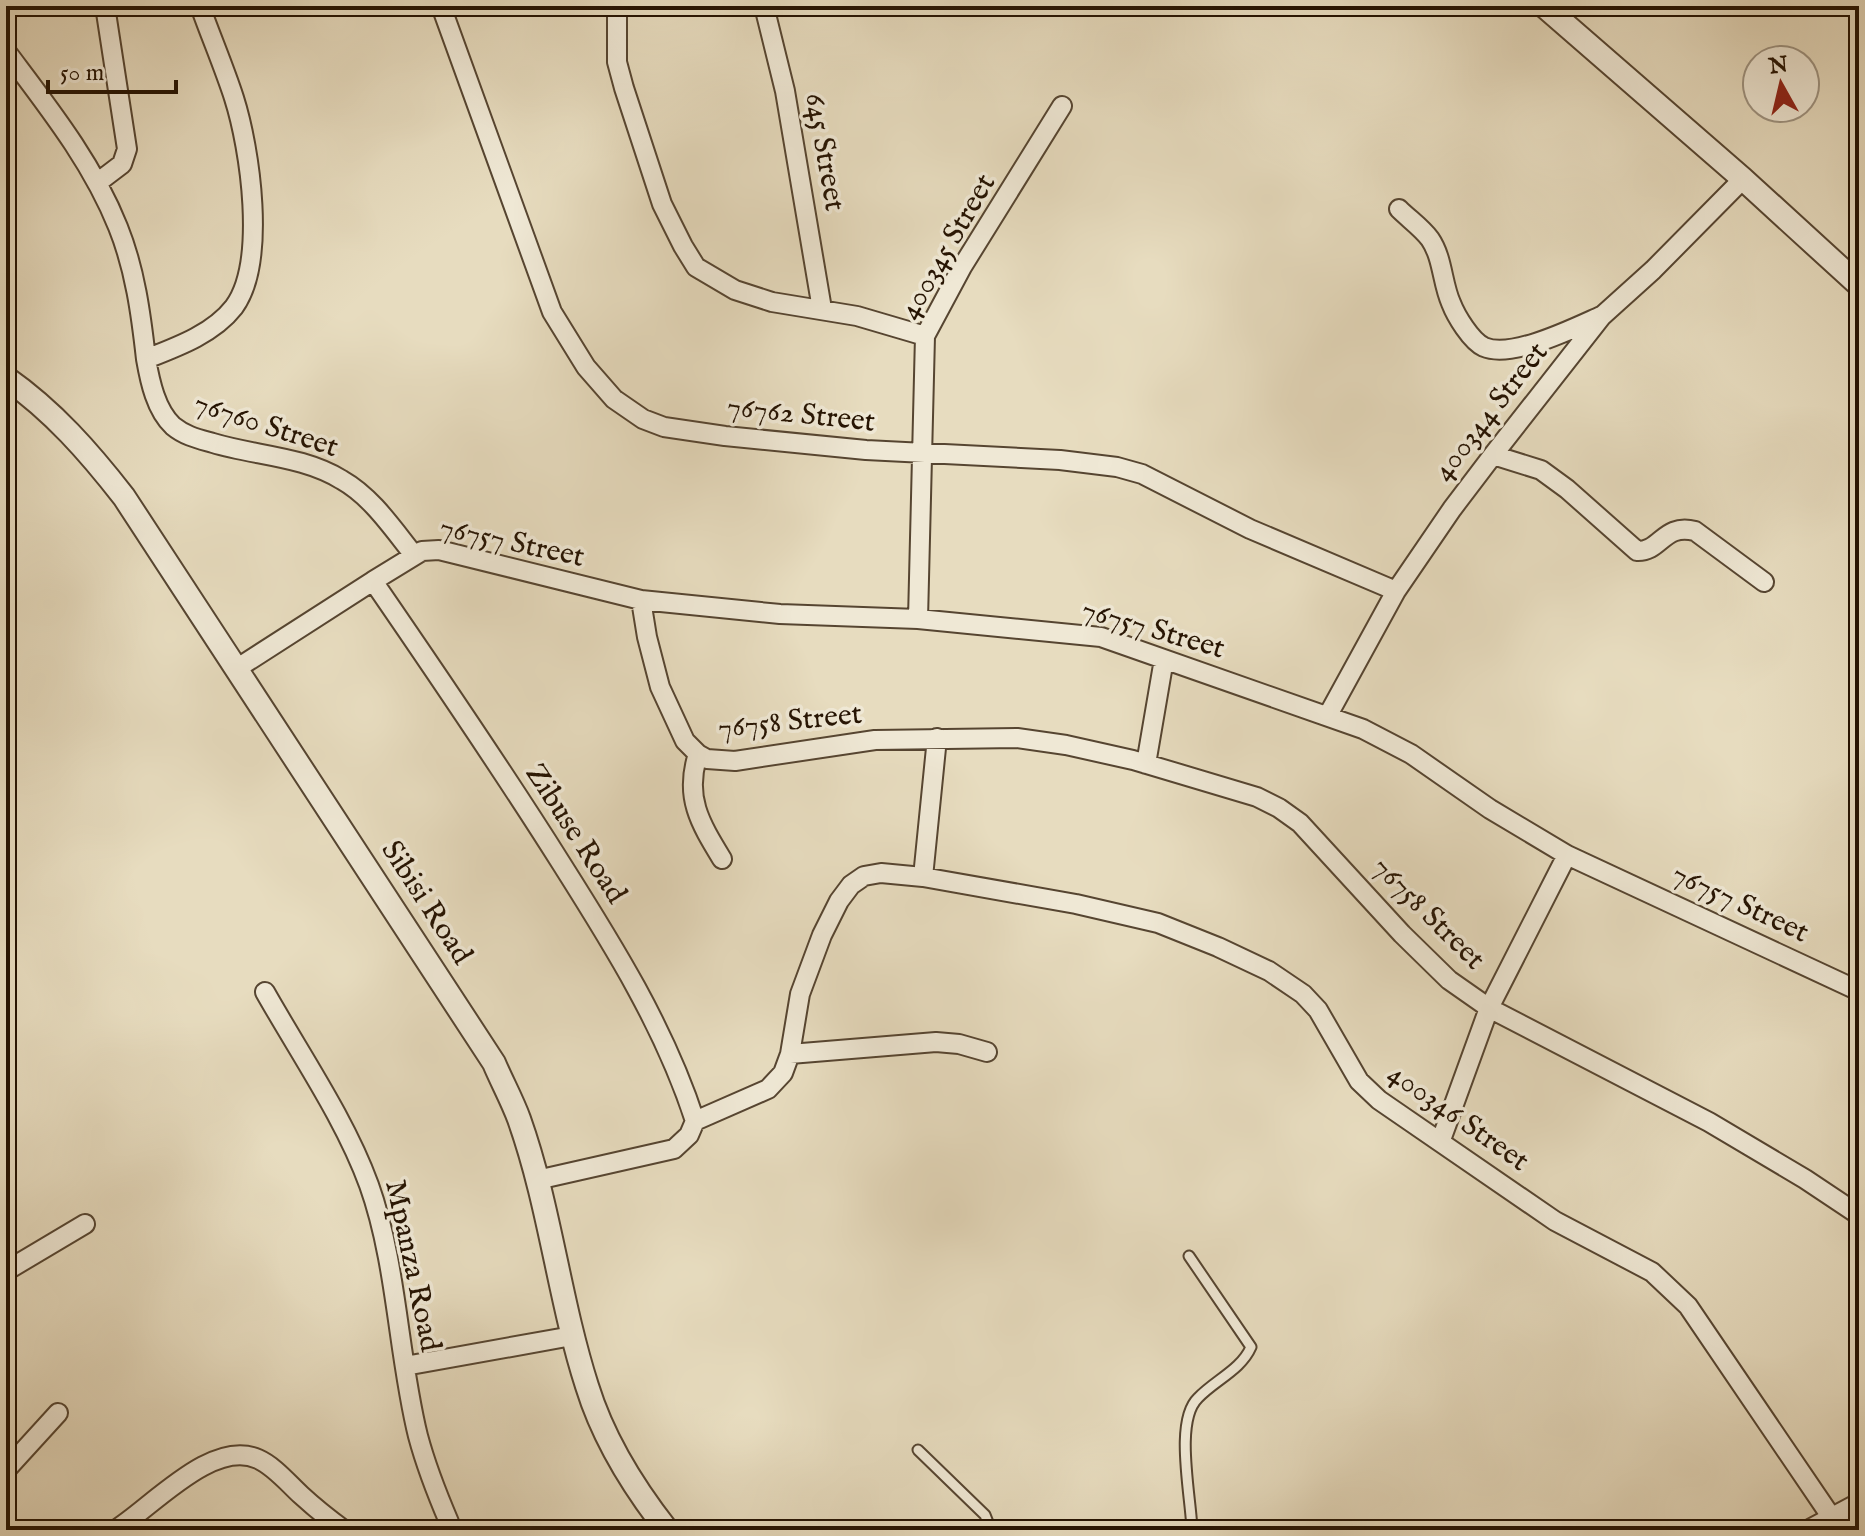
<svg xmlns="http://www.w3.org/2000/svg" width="1865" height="1536" font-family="'IM FELL English',serif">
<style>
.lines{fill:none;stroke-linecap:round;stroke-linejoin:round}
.service-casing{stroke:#564531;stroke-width:13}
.minor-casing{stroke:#564531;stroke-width:22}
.tertiary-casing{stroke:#564531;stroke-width:26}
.service{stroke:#efe8d5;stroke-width:9}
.minor{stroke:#efe8d5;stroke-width:18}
.tertiary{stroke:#efe8d5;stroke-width:22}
.labels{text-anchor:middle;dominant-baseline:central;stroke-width:7;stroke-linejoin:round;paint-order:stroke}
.street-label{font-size:30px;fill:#251302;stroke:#efe8d5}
</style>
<rect width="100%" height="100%" fill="#e7dcbf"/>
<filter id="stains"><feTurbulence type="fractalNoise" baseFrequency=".0025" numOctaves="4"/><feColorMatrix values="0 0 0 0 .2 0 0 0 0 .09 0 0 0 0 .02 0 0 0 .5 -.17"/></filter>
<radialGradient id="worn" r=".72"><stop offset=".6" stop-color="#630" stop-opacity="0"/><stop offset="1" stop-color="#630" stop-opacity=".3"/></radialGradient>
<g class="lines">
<g class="service-casing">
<path id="service" d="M 1189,1256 L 1251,1347 C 1241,1370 1215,1380 1198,1398 C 1174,1421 1191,1496 1192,1530
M 918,1450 L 985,1515 L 991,1530"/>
</g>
<g class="minor-casing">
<path id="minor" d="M 200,6 C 211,37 224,67 234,98 C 250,148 267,262 234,307 C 213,334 177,347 146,359 C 150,382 156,410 173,426 C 185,436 199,439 213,443 C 256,456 303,456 342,480 C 372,497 393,529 414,555
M 441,6 L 552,312 L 586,367 L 614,399 L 643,419 L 664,427 L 725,436 L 866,450 L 1060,460 L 1117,467 L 1142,474 L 1250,529 L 1396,591
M 617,6 L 617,62 L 624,88 L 662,204 L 683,246 L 696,267 L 735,290 L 772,302 L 857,316 L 925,336
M 764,6 L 785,91 L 822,309
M 6,51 C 48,107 92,162 118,227 C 135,269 141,314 146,359
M 97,183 L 122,164 L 127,149 L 105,6
M 1399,209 C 1409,219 1422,228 1430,239 C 1443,258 1442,283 1451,303 C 1456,316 1471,341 1484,347 C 1512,359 1574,328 1601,316
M 1493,455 L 1541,470 L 1567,489 L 1637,551 C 1661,552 1663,523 1695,531 L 1764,582
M 373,581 L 422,551 L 439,550 L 641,600 L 780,614 L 918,619 L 1101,637 L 1363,729 L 1411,754 L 1490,809 L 1567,855 L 1859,991
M 641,600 L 647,637 L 660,687 L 685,741 L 698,754 L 707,759 L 735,761 L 875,740 L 1017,738 L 1066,745 L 1133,760 L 1257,797 L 1279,808 L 1300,823 L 1402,934 L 1449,980 L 1489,1008 L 1709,1122 L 1805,1179 L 1859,1215
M 918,619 L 925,336 L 962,267 L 1062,106
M 236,669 L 373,581 C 437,674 501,768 561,863 C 613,945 665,1028 695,1121 L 689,1135 L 674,1149 L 537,1180
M 1328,715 L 1396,591 L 1452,509 L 1493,455 L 1602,316 L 1653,270 L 1743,179
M 698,754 C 684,797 700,823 722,859
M 1146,764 L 1164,659
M 923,877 L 937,738
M 265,992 C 300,1054 345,1119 369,1185 C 397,1263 398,1356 418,1436 C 426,1466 437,1494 449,1522 L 439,1530
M 790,1054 L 936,1042 L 959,1044 L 987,1052
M 695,1121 L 768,1089 L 783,1073 L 790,1054 L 800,994 L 822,935 L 839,901 L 851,885 L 864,876 L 881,873 L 923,877 L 1076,904 L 1158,923 L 1218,947 L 1269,971 L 1303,994 L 1318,1010 L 1359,1081 L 1379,1100 L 1555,1221 L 1652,1272 L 1688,1306 L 1832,1518
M 1441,1140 L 1489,1008 L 1567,855
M 6,1271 L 85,1224
M 405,1366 L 572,1336
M 6,1470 L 58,1413
M 115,1530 C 150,1509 212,1438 258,1459 C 274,1466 288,1483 301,1495 C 314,1507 329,1519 344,1530"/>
</g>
<g class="tertiary-casing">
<path id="tertiary" d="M 1544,6 L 1743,179 L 1859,285
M 6,378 C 53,411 89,452 124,497 L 494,1063 C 502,1082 512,1100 519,1119 C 550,1206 559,1299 587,1386 C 603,1438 634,1488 667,1530
M 1812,1530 L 1859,1505"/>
</g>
<use href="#service" class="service"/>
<use href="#minor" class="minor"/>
<use href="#tertiary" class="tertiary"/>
</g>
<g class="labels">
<g class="street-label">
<text transform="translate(824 152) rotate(80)">645 Street</text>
<text transform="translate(948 247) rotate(-60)">400345 Street</text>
<text transform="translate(1491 412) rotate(-52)">400344 Street</text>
<text transform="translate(801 415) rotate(6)">76762 Street</text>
<text transform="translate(266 426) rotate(18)">76760 Street</text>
<text transform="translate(512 543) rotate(12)">76757 Street</text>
<text transform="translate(1153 630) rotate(16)">76757 Street</text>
<text transform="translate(790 722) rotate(-6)">76758 Street</text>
<text transform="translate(575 834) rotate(57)">Zibuse Road</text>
<text transform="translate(426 903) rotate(57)">Sibisi Road</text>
<text transform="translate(1740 904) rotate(25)">76757 Street</text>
<text transform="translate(1428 914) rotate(45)">76758 Street</text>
<text transform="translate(1458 1118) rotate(35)">400346 Street</text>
<text transform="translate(412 1266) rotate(78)">Mpanza Road</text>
</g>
</g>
<rect width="1865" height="1536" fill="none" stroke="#e7dcbf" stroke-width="32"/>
<rect x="8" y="8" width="1849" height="1520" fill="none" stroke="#251302" stroke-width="4"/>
<rect x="16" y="16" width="1833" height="1504" fill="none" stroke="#251302" stroke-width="2"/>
<g transform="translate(1781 84) rotate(352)"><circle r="38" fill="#efe8d5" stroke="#9e9381" stroke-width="2"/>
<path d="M0-6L14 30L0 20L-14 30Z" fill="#8f2418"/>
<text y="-12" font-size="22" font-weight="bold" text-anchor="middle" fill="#251302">N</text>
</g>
<path d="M48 80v12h128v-12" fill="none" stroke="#251302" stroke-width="4"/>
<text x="60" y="80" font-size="24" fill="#251302" stroke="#efe8d5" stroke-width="6" paint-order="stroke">50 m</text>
<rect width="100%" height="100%" filter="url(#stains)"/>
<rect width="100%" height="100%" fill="url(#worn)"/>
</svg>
